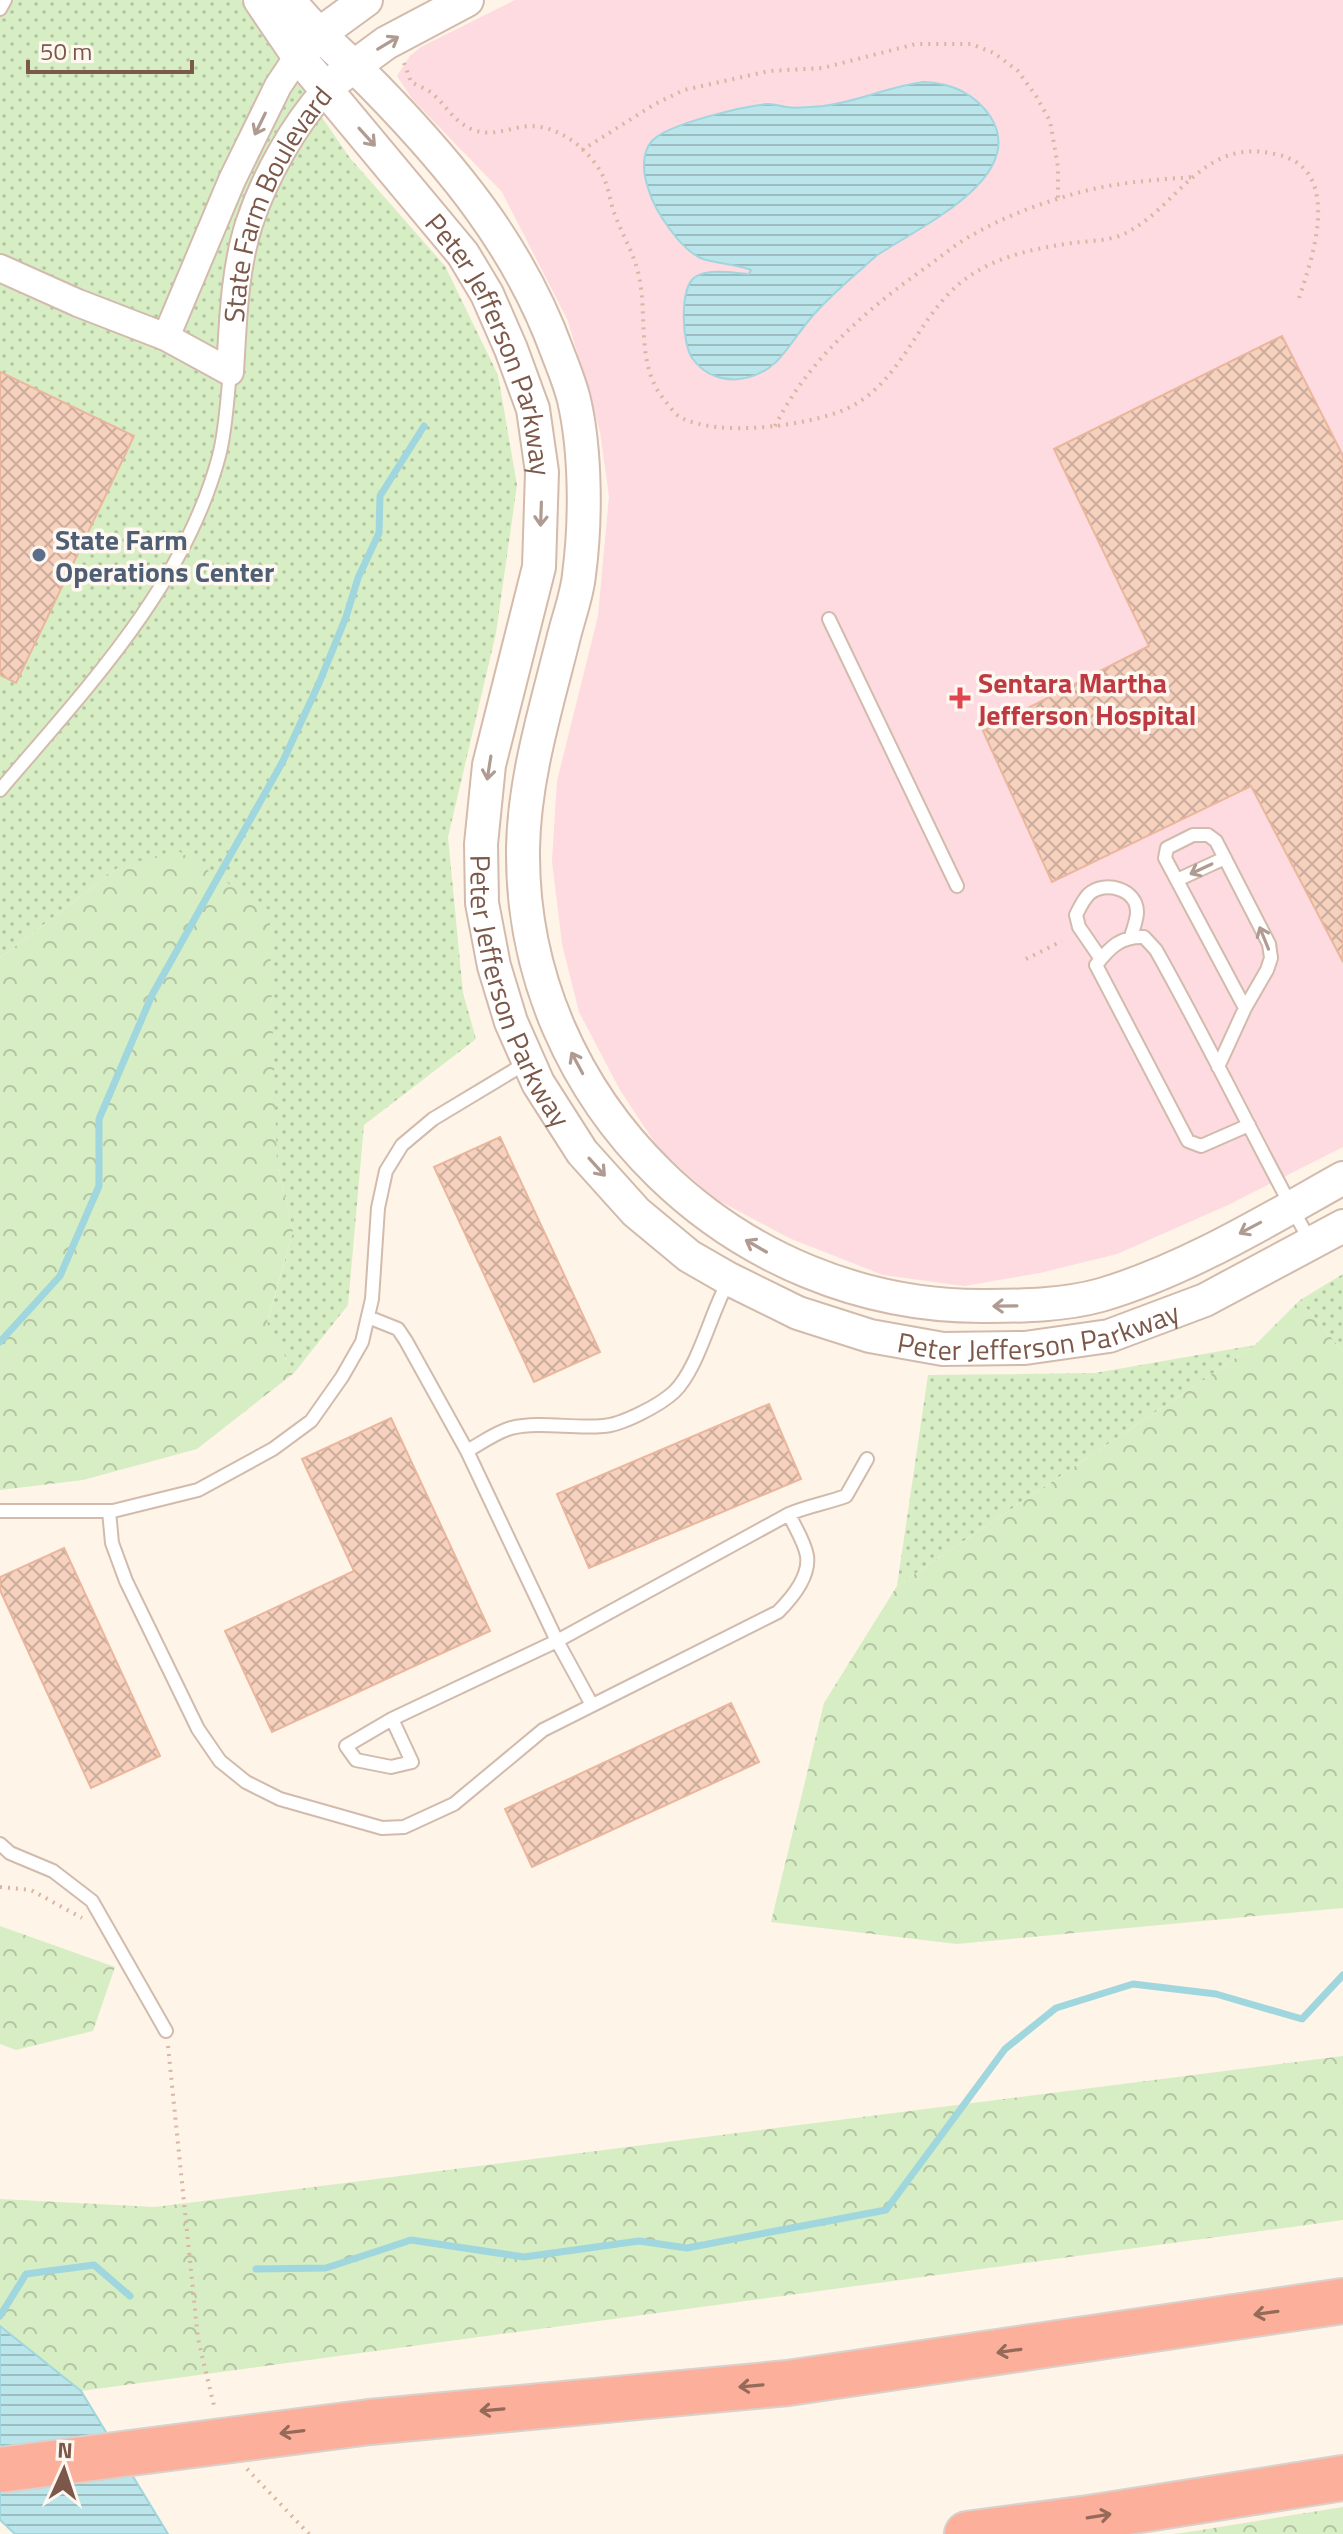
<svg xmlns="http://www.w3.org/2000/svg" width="1343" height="2534" font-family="'Titillium Web',sans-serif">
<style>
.medical{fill:#fddbe0}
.grass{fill:url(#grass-dots)}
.forest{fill:url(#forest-crowns)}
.water{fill:url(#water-rules);stroke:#a0d6dd;stroke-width:2}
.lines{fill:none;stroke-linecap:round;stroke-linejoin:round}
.stream{stroke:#a0d6dd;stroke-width:7}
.building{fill:url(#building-cross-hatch);stroke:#eab69c;stroke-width:2}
.service-casing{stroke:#d2bbac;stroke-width:16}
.minor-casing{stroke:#d2bbac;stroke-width:30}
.tertiary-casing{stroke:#d2bbac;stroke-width:36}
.motorway-casing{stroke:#dad0cc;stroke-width:48}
.path{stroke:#dcb4a0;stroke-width:4;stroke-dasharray:2 6;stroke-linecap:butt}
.service{stroke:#fff;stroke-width:12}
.minor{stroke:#fff;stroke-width:26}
.tertiary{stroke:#fff;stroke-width:32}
.motorway{stroke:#fcb09b;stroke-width:44}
.motorway-bridge-casing{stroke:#dad0cc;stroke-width:48;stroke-linecap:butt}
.motorway-bridge{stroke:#fcb09b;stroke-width:44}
.oneway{stroke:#b09b92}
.oneway2{stroke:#956a59}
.service-dot{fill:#5c6f8a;stroke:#fff8f0;stroke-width:3}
.health-dot{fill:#e0444e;stroke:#fff8f0;stroke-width:3}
.labels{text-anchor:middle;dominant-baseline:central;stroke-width:7;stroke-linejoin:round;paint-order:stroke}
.street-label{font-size:28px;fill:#7b5849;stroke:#fff8f0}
.service-label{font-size:28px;font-weight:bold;fill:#4e5e75;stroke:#fff8f0;text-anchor:start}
.health-label{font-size:28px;font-weight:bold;fill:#be3a42;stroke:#fff8f0;text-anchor:start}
</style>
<defs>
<pattern id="grass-dots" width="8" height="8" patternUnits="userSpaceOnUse" patternTransform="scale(2)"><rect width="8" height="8" fill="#d7eec5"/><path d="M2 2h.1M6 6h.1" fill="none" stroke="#b3c4a2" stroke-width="1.8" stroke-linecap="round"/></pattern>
<pattern id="forest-crowns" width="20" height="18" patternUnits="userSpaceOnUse" patternTransform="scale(2)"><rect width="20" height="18" fill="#d7eec5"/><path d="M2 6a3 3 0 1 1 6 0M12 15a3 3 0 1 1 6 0" fill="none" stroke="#b3c4a2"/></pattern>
<pattern id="water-rules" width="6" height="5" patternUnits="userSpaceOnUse" patternTransform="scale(2)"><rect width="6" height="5" fill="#bae5ea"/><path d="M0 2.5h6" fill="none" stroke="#9cbcc0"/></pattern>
<pattern id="building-cross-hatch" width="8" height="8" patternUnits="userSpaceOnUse" patternTransform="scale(2)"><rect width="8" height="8" fill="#f6d1bd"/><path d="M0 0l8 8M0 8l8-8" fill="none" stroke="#ccac9c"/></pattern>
</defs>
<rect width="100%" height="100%" fill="#fef4e8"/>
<path class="medical" d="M 515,0 L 1343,0 L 1343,1147 L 1228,1205 L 1117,1254 L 1040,1273 L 964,1286 L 883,1275 L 789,1238 L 714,1198 L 659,1149 L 620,1090 L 579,1012 L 562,944 L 552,861 L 557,781 L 598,616 L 609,496 L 600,432 L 568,321 L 502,192 L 413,100 L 397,76 L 410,56 L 421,47 Z"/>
<path class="grass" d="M 0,0 L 241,0 L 350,158 L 445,266 L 498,375 L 517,485 L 496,633 L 448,837 L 463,993 L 476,1039 L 364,1125 L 348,1305 L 294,1373 L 267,1324 L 293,1231 L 277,1164 L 119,867 L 0,958 Z
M 1343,1274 L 1343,1352 L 1300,1300 Z
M 1255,1345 L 897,1586 L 928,1375 L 1095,1373 Z"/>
<path class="forest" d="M 177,850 L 269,910 L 277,1164 L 293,1231 L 267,1323 L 294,1373 L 197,1449 L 83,1480 L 0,1490 L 0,958 L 119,867 Z
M 1300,1300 L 1343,1352 L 1343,1908 L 957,1944 L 771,1922 L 824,1703 L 897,1586 L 1255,1345 Z
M 0,1926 L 115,1967 L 93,2031 L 16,2050 L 0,2044 Z
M 1343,2056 L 1343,2220 L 81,2391 L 0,2326 L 0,2199 L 155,2207 Z
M 1343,2507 L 1343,2534 L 1174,2534 L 1195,2531 Z"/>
<path class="water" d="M 924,82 C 951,83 974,93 990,116 C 1031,178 913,230 876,256 C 870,261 864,267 858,272 C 841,287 824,302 810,319 C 798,333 789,349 776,362 C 760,377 736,384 715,376 C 706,373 698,366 692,358 C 682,343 679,288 695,277 C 709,268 734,273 749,274 L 751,270 C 735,264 719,264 703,259 C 681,251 654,210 648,188 C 643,173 641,153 652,141 C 667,124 744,106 768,104 C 775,104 779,106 786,107 C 797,109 811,107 823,106 C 858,102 889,86 924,82 Z
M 0,2326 L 81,2391 L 168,2534 L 15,2534 L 0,2520 Z"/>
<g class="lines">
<path class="stream" d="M 0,1342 L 60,1276 L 99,1186 L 99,1119 L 152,995 L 283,761 L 320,681 L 346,617 L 358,578 L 379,533 L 380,496 L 424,426
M 256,2269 L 326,2268 L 411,2240 L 524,2257 L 639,2241 L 687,2248 L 886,2210 L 1005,2049 L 1056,2008 L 1133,1984 L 1216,1994 L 1302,2019 L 1343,1975
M 0,2316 L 26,2274 L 94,2265 L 130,2296"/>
</g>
<path class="building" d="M 1282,336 L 1343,456 L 1343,962 L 1251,786 L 1052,882 L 983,731 L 1149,646 L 1054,449 Z
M 0,372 L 134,436 L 16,683 L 0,675 Z
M 500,1137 L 600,1352 L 534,1382 L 434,1167 Z
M 769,1404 L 801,1479 L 589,1568 L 557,1494 Z
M 391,1418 L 490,1631 L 272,1732 L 225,1631 L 354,1571 L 302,1459 Z
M 64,1548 L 160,1756 L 91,1788 L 0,1590 L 0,1577 Z
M 731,1703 L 759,1762 L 532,1867 L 505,1809 Z"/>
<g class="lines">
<g class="service-casing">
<path id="service" d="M 0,9 L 5,0
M 829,619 L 957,886
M 0,790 C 85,690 184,587 219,456 C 226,429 227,400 230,372
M 1177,880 L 1225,858
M 1101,959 L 1079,927 L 1076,915 C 1080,907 1083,900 1089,894 C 1105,880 1137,889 1137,912 C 1137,920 1133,929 1131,937
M 1218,1067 L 1245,1008 L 1267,970 L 1271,958 L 1269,944 L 1216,841 L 1208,835 L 1193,835 L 1167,848 L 1165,858 L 1245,1008
M 1249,1125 L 1201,1146 L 1188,1141 L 1096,965 C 1110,947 1121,936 1144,937 L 1156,950 C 1210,1046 1257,1145 1310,1241
M 368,1317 L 398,1329 L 406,1341 L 467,1451 L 557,1641 L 789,1514 C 808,1506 827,1503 846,1496 L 867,1459
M 467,1451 C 480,1444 496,1432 511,1428 C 541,1421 572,1429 603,1426 C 622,1425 660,1405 674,1392 C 698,1369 711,1312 728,1282
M 0,1511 L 113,1511 L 198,1490 L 273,1449 L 311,1421 L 342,1377 L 362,1342 L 372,1299 L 378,1208 L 386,1171 L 402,1145 L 433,1119 L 526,1063
M 109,1511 L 112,1543 L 126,1581 L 198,1729 L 220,1761 L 246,1782 L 280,1799 L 382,1828 L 404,1827 L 454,1804 L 543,1730 L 778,1612 C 792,1598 810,1577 807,1556 C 805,1542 794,1526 789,1514
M 392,1719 L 412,1762 L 391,1767 L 356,1760 L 346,1746 L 392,1719 L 557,1641 L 592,1705
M 0,1844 L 10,1853 L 53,1871 L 92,1901 L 166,2031"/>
</g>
<g class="minor-casing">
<g id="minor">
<path id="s1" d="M 0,268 L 78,303 L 166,337 L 230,372 C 233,323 234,271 249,224 C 265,176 293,126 326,89"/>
<path d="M 166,337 L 232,180 L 278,86 L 298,56"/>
</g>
</g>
<g class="tertiary-casing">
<g id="tertiary">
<path id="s2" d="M 260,0 L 298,56 L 463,254 L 487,294 L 511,349 L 533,409 L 542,472 L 539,567 L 489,765 L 481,844 L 482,903 L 494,966 L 511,1022 L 538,1083 L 582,1152 L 636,1212 L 689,1256 L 729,1279 L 798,1313 L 870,1336 L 943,1349 L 1025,1348 L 1109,1336 L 1205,1300 L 1343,1226"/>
<path d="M 289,0 C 315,34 347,58 376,88 C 453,167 519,247 557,351 C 563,367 570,383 574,400 C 586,452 586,522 579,575 C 577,595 569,616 564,636 C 547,705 524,777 523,849 C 520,1103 736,1309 987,1306 C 1024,1306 1065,1305 1101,1295 C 1186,1270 1266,1221 1343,1178"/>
<path d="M 303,51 L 318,35 L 366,0"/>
<path d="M 337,79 L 386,43 L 467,0"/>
</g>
</g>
<g class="motorway-casing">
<path id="motorway" d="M 370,2422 L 788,2383 L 1343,2301
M 967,2534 L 1089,2518 L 1343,2478"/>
</g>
<path class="path" d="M 404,63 L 411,82 C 418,86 428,89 434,95 C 448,108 455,123 474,130 C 490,136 505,130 521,127 C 554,121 588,147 603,176 C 609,188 610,203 615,215 C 622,234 633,252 638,272 C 649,315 634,365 666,402 C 670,407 675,414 680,417 C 718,438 807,426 846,409 C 900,385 916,320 959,284 C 991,257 1032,249 1072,243 C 1087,241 1105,241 1119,236 C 1160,220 1183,175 1222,158 C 1239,150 1257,150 1275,154 C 1343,167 1314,254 1299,298
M 582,150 L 655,104 L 684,90 L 769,71 L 823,68 L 916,44 L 971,44 L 994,53 L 1018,71 L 1036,96 L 1050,121 L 1058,167 L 1058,199
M 775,426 C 808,360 866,310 925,268 C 942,256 958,242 976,233 C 1004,217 1036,205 1067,196 C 1108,183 1151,180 1194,177
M 1026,959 L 1062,941
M 0,1887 L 31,1890 L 82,1918
M 168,2046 L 198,2339 L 215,2410
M 247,2469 L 309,2534"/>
<use href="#service" class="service"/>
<use href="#minor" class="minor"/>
<use href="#tertiary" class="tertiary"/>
<use href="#motorway" class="motorway"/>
<g class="motorway-bridge-casing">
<path id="motorway-bridge" d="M 0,2470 L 370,2422"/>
</g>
<use href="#motorway-bridge" class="motorway-bridge"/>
</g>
<defs><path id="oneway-shaft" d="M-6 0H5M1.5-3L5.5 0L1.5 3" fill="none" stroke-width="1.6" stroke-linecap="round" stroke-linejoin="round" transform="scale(2)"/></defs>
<g class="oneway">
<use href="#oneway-shaft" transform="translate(388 43) rotate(-31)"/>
<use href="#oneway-shaft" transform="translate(260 124) rotate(116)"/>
<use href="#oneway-shaft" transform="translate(367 137) rotate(48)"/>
<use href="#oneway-shaft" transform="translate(541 514) rotate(92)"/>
<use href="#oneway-shaft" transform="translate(489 768) rotate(99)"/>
<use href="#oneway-shaft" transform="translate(1201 869) rotate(155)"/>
<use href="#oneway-shaft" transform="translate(1264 938) rotate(-112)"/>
<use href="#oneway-shaft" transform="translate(577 1063) rotate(-118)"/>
<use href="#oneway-shaft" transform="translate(597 1167) rotate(48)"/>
<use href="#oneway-shaft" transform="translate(1250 1228) rotate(152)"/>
<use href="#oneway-shaft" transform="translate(756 1246) rotate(-150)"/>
<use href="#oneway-shaft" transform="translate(1005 1306) rotate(179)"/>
</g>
<g class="oneway2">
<use href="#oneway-shaft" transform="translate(1266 2313) rotate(172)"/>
<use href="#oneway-shaft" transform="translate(1009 2351) rotate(172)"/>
<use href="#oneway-shaft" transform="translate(751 2386) rotate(175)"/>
<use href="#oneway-shaft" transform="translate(492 2410) rotate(175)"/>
<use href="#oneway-shaft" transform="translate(292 2432) rotate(173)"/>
<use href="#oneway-shaft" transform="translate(1099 2516) rotate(-9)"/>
</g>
<circle class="service-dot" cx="39" cy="555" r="8"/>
<path class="health-dot" d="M956 686h8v8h8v8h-8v8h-8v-8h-8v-8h8z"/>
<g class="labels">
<g class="street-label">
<text stroke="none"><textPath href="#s1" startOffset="430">State Farm Boulevard</textPath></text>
<text stroke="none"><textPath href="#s2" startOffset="420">Peter Jefferson Parkway</textPath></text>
<text stroke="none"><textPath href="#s2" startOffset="1092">Peter Jefferson Parkway</textPath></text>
<text stroke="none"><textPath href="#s2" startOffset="1788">Peter Jefferson Parkway</textPath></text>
</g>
<g class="service-label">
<text x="55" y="539">State Farm<tspan x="55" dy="32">Operations Center</tspan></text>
</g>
<g class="health-label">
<text x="978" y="682">Sentara Martha<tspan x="978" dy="32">Jefferson Hospital</tspan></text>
</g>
</g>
<g transform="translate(64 2470) rotate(3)" stroke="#fff8f0" stroke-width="6" paint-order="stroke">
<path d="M0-6L14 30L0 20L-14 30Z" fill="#7b5849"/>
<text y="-12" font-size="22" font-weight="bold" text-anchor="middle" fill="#7b5849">N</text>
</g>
<path d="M28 60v12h164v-12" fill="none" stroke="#7b5849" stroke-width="4"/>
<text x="40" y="60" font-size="24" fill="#7b5849" stroke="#fff8f0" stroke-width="6" paint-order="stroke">50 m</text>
</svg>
